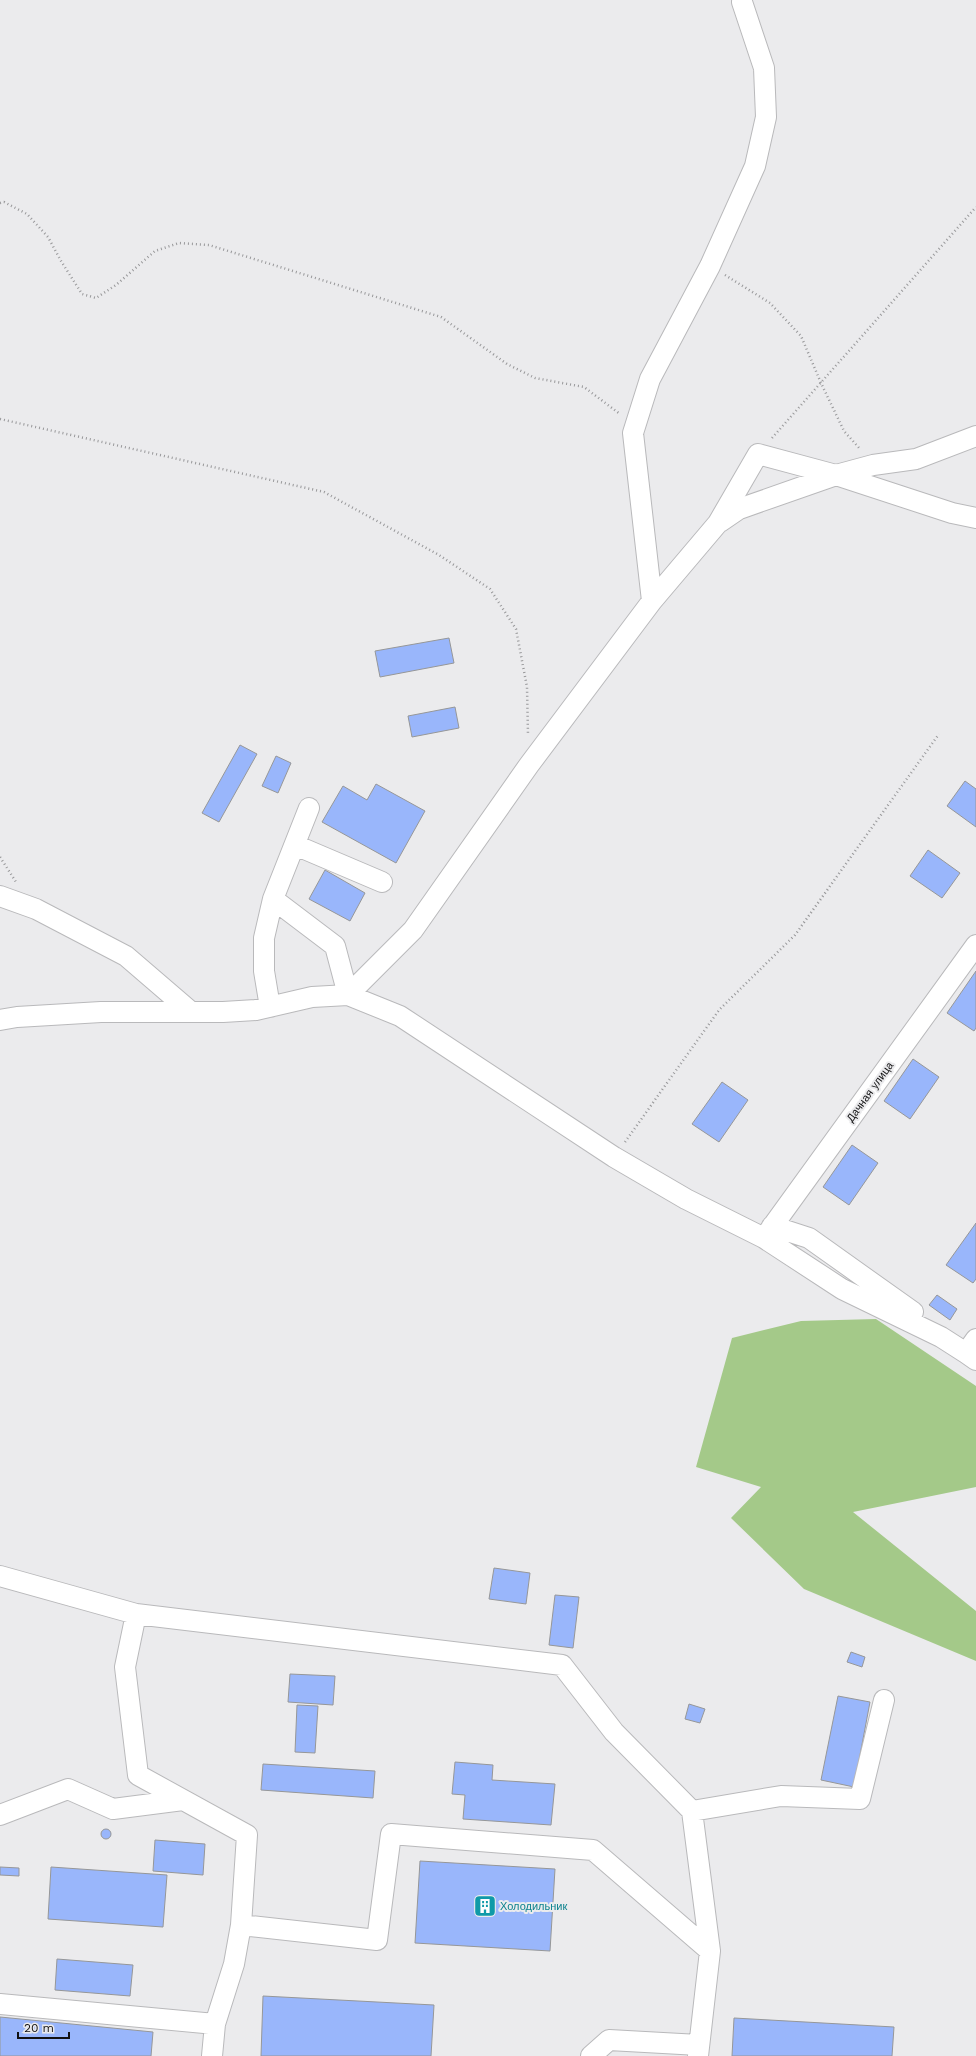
<svg xmlns="http://www.w3.org/2000/svg" width="976" height="2056" font-family="'Work Sans',sans-serif">
<style>
.green{fill:#a4c989}
.building{fill:#99b6fb;stroke:#969798}
.lines{fill:none;stroke-linecap:round;stroke-linejoin:round}
.minor-casing{stroke:#b9b9bb;stroke-width:22}
.path{stroke:#98989a;stroke-width:2.5;stroke-dasharray:1 3;stroke-linecap:butt}
.minor{stroke:#fff;stroke-width:20}
.labels{text-anchor:middle;dominant-baseline:central;stroke-width:4;stroke-linejoin:round;paint-order:stroke}
.street-label{font-size:11px;fill:#111112;stroke:#ebebed}
.culture-label{font-size:11px;fill:#0d838f;stroke:#ebebed;text-anchor:start}
</style>
<rect width="100%" height="100%" fill="#ebebed"/>
<path class="green" d="M 876,1319 L 976,1386 L 976,1487 L 853,1512 L 976,1611 L 976,1661 L 804,1589 L 731,1518 L 761,1487 L 696,1467 L 732,1338 L 801,1321 Z"/>
<path class="building" d="M 449,638 L 454,663 L 380,677 L 375,651 Z
M 455,707 L 459,728 L 412,737 L 408,716 Z
M 240,745 L 257,754 L 219,822 L 202,813 Z
M 276,756 L 291,763 L 278,793 L 262,786 Z
M 965,781 L 976,789 L 976,827 L 947,806 Z
M 376,784 L 425,811 L 396,863 L 322,822 L 343,786 L 367,800 Z
M 928,850 L 960,873 L 942,898 L 910,876 Z
M 325,870 L 365,893 L 350,921 L 309,899 Z
M 976,971 L 976,1028 L 974,1031 L 947,1013 Z
M 913,1059 L 939,1077 L 910,1119 L 884,1101 Z
M 722,1082 L 748,1100 L 719,1142 L 692,1124 Z
M 852,1145 L 878,1163 L 849,1205 L 823,1187 Z
M 976,1223 L 976,1279 L 973,1283 L 946,1265 Z
M 937,1295 L 957,1309 L 950,1320 L 929,1305 Z
M 494,1568 L 530,1573 L 526,1604 L 489,1599 Z
M 555,1595 L 579,1597 L 573,1648 L 549,1645 Z
M 851,1652 L 865,1657 L 862,1667 L 847,1662 Z
M 290,1674 L 335,1676 L 333,1705 L 288,1702 Z
M 838,1696 L 870,1702 L 854,1787 L 821,1780 Z
M 689,1704 L 705,1709 L 700,1723 L 685,1719 Z
M 297,1705 L 318,1706 L 315,1753 L 295,1752 Z
M 455,1762 L 493,1765 L 492,1780 L 555,1784 L 551,1825 L 463,1819 L 465,1795 L 452,1794 Z
M 263,1764 L 375,1771 L 373,1798 L 261,1790 Z
M101 1834a5 5 0 1 1 10 0a5 5 0 1 1-10 0Z
M 155,1840 L 205,1844 L 203,1875 L 153,1871 Z
M 420,1861 L 555,1869 L 550,1951 L 415,1943 Z
M 0,1867 L 19,1868 L 19,1876 L 0,1875 Z
M 51,1867 L 167,1875 L 163,1927 L 48,1919 Z
M 57,1959 L 133,1965 L 130,1996 L 55,1990 Z
M 263,1996 L 434,2005 L 431,2056 L 261,2056 Z
M 0,2017 L 153,2032 L 151,2056 L 0,2056 Z
M 734,2018 L 894,2027 L 892,2056 L 732,2056 Z"/>
<g class="lines">
<g class="minor-casing">
<path id="minor" d="M 720,522 L 739,509 L 836,475 L 873,465 L 916,459 L 976,436
M 652,601 L 633,433 L 650,379 L 710,266 L 755,166 L 766,117 L 764,68 L 742,2
M 309,808 L 273,899 L 335,946 L 348,995
M 295,845 L 382,882
M 0,896 L 36,909 L 126,956 L 190,1011
M 348,995 L 413,930 L 529,765 L 652,601 L 718,523 L 758,454 L 836,475 L 952,513 L 976,518
M 270,1007 L 264,971 L 264,938 L 273,899
M 0,1020 L 17,1017 L 101,1012 L 223,1012 L 256,1010 L 312,997 L 348,995 L 400,1016 L 614,1157 L 686,1199 L 764,1238 L 842,1289 L 941,1337 L 966,1353
M 772,1226 L 809,1238 L 913,1312
M 764,1238 L 976,945
M 976,1339 L 966,1353 L 976,1360
M 0,1576 L 136,1614 L 562,1665 L 614,1732 L 692,1811
M 136,1614 L 125,1667 L 138,1775 L 247,1835 L 241,1925
M 0,1815 L 68,1789 L 113,1809 L 183,1800
M 710,1951 L 692,1811 L 781,1796 L 860,1799 L 884,1700
M 0,2004 L 215,2024
M 212,2056 L 215,2024 L 234,1964 L 241,1925 L 377,1940 L 391,1834 L 593,1850 L 710,1951 L 698,2056
M 591,2056 L 609,2040 L 699,2045"/>
</g>
<path class="path" d="M 0,203 L 4,202 L 27,214 L 48,237 L 61,261 L 82,294 L 96,298 L 116,285 L 155,251 L 179,243 L 209,245 L 441,317 L 507,364 L 535,378 L 584,387 L 620,414
M 725,275 L 770,303 L 801,336 L 821,383 L 844,431 L 860,449
M 0,419 L 324,492 L 439,555 L 490,589 L 516,629 L 527,687 L 528,735
M 772,438 L 976,207
M 0,857 L 16,882
M 625,1142 L 719,1010 L 795,935 L 939,734"/>
<use href="#minor" class="minor"/>
</g>
<defs>
<g id="building-square" transform="scale(1.15)"><rect x="-9" y="-9" width="18" height="18" rx="4" fill="#0f9aa8" stroke="#ebebed"/><path d="M-4-6H4V6H1V3H-1V6H-4ZM-2.5-4.3h1.7v1.8h-1.7ZM.8-4.3h1.7v1.8H.8ZM-2.5-1h1.7V.8h-1.7ZM.8-1h1.7V.8H.8Z" fill="#fff"/></g>
</defs>
<g fill-rule="evenodd">
<use href="#building-square" x="485" y="1906"/>
</g>
<g class="labels">
<g class="street-label">
<text transform="translate(870 1092) rotate(-54)">Дачная улица</text>
</g>
<g class="culture-label">
<text x="500" y="1906">Холодильник</text>
</g>
</g>
<path d="M18 2032v6h51v-6" fill="none" stroke="#111112" stroke-width="2"/>
<text x="24" y="2032" font-size="12" fill="#111112" stroke="#ebebed" stroke-width="3" paint-order="stroke">20 m</text>
</svg>
